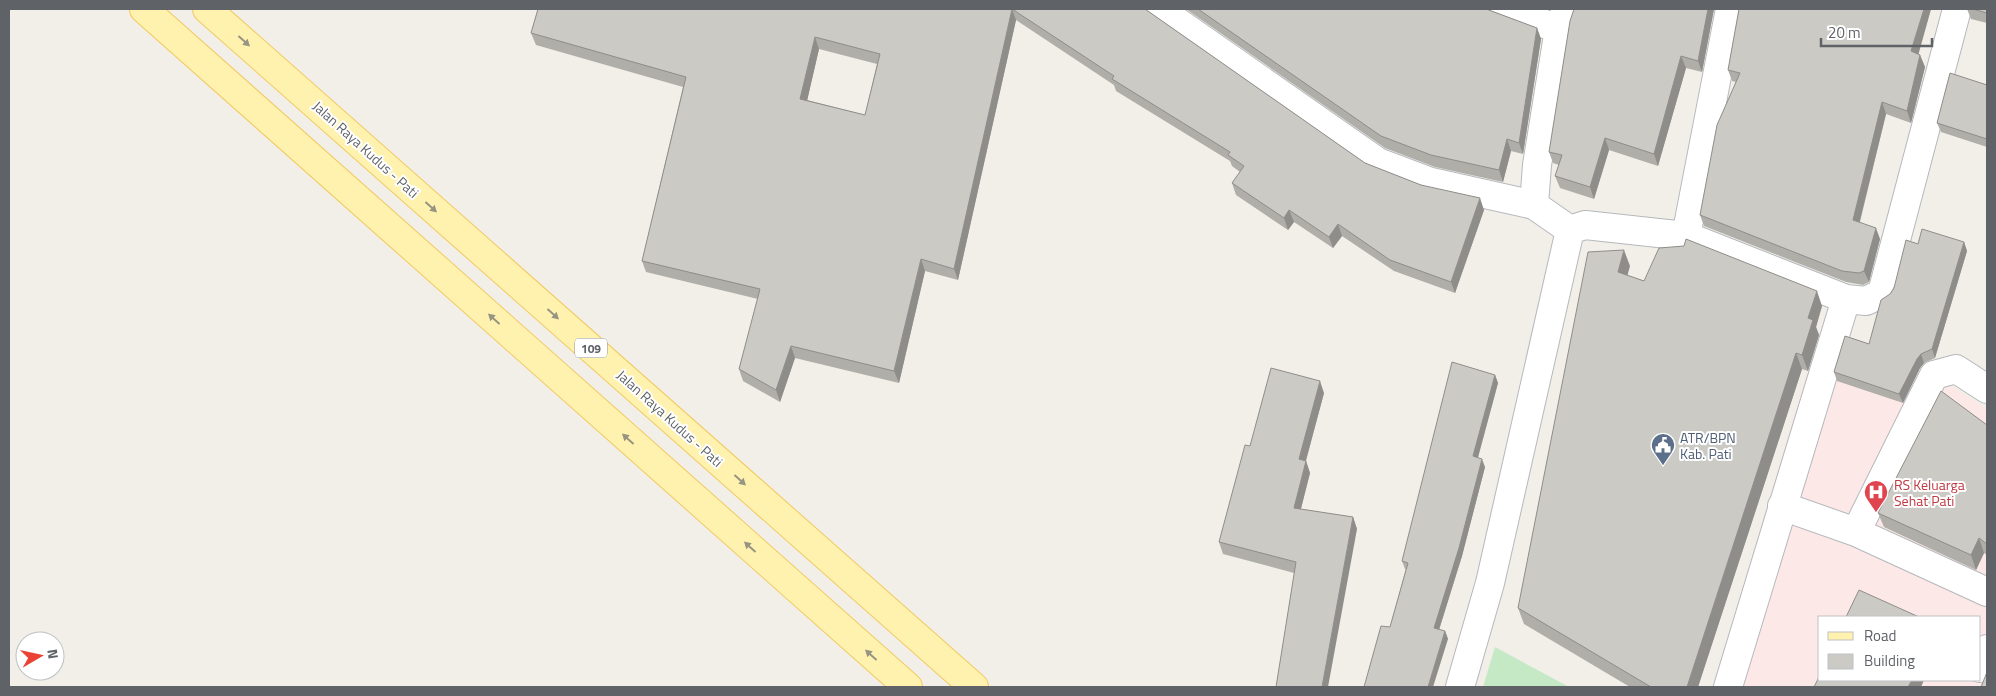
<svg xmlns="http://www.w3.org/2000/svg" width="1996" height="696" font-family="'Titillium Web',sans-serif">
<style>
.medical{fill:#fce8e6;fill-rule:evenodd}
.green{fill:#c5e8c5}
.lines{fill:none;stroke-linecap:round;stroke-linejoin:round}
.minor-casing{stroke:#b5b8bc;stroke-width:30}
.major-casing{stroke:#f2c960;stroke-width:30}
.minor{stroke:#fff;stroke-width:28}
.major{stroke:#fff2af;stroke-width:28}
.wall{fill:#afaea9;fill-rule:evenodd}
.shaded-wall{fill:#8f8d8a}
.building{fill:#cccac5;stroke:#8f8d8a;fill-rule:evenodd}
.oneway{fill:#979581}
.labels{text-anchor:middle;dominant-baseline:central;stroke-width:4;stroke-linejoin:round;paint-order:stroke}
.shield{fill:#fff;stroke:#8f9295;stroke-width:1}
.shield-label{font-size:12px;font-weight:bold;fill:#5f6368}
.street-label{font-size:14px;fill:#5f6368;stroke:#fff}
.service-label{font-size:14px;fill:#4e5e75;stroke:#fff;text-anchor:start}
.health-label{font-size:14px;fill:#be3a42;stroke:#fff;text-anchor:start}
</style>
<rect width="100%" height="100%" fill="#f1efe8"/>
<path class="medical" d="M 1809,365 L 1913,406 L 1934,375 L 1987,409 L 1987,687 L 1713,687 ZM 1820,617 L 1980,617 L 1980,680 L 1820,680 Z"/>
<path class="green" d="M 1495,647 L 1569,687 L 1483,687 Z"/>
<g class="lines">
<g class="minor-casing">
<path id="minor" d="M 1159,9 L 1378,162 L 1431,182 L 1534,205
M 1502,9 L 1559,29
M 1566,9 L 1559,29 L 1537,165 L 1534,205 L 1570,230
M 1686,236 L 1846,299 L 1866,301 L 1882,293 L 1957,9
M 1782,506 L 1856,532 L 1987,592
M 1856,532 L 1934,375 L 1956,369 L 1987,389
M 1980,668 L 1987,649
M 1460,687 L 1490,583 L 1570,230 L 1585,225 L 1686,236 L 1730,9
M 1728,687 L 1846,299"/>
</g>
<g class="major-casing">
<path id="major" d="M 144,9 L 908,687
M 207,9 L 974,687"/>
</g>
<use href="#minor" class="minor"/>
<use href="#major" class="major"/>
</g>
<path class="wall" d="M 538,9 L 1145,9 L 1365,163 L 1484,210 L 1455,293 L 1394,271 L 1342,236 L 1333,248 L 1294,222 L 1288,230 L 1236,195 L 1232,183 L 1240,172 L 1232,166 L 1230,161 L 1116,91 L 1114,85 L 1016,20 L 958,280 L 925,271 L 899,383 L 795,358 L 780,402 L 743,381 L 739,369 L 758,299 L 646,272 L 642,261 L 683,87 L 536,45 L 531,33 ZM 819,49 L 877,64 L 865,115 L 807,100 Z
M 1186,9 L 1487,9 L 1537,28 L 1541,39 L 1523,154 L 1511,151 L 1503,182 L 1435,167 L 1385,148 Z
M 1714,9 L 1702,72 L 1686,68 L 1658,166 L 1609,150 L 1594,199 L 1560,188 L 1555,176 L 1559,165 L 1553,163 L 1549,152 Z
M 1739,9 L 1931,9 L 1918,54 L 1920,55 L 1925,67 L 1911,123 L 1886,114 L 1860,222 L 1880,239 L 1869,282 L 1863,285 L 1846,282 L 1704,226 L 1700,215 L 1736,82 L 1732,81 L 1728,70 Z
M 1967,9 L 1987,9 L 1987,23 L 1971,19 Z
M 1987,85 L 1987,147 L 1941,132 L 1937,123 Z
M 1964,242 L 1967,251 L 1935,358 L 1924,363 L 1920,368 L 1903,403 L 1837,381 L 1834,372 L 1869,344 L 1890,294 L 1918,244 Z
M 1630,266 L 1627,275 L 1644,281 L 1822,306 L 1816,327 L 1819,335 L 1808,371 L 1802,369 L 1698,687 L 1630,687 L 1524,624 L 1518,608 Z
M 1495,375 L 1498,383 L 1478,458 L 1485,467 L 1462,556 L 1439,630 L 1445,631 L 1448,639 L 1390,627 L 1406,569 L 1405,569 L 1402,561 Z
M 1324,393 L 1306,461 L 1310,473 L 1301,509 L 1353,517 L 1357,529 L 1294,573 L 1223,554 L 1219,542 L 1250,446 Z
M 1987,425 L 1987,555 L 1984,553 L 1976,570 L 1884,527 L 1878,513 Z"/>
<path class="shaded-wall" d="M 1012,9 L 1016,20 L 958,280 L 954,269 Z
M 1708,9 L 1714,9 L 1702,72 L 1698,61 Z
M 1924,9 L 1931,9 L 1916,63 L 1911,51 Z
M 1537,28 L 1541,39 L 1523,154 L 1519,143 Z
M 815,37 L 819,49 L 805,110 L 800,99 Z
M 1920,55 L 1925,67 L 1911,123 L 1907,111 Z
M 1681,56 L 1686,68 L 1658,166 L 1654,154 Z
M 1882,102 L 1886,114 L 1857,232 L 1853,220 Z
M 1605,138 L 1609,150 L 1594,199 L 1590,187 Z
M 1507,139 L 1511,151 L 1503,182 L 1499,170 Z
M 1480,198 L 1484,210 L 1455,293 L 1451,282 Z
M 1289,210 L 1294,222 L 1288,230 L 1284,218 Z
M 1338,224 L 1342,236 L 1333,248 L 1329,237 Z
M 1876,228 L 1880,239 L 1869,282 L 1864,271 Z
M 1964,242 L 1967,251 L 1935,358 L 1932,349 Z
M 1624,250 L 1630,266 L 1624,288 L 1618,272 Z
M 921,259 L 925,271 L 899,383 L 894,371 Z
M 1817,291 L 1822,306 L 1816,327 L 1819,335 L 1808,371 L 1802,355 L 1808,318 Z
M 791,346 L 795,358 L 780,402 L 776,390 Z
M 1796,353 L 1802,369 L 1698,687 L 1687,687 Z
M 1921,354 L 1924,363 L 1920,368 L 1903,403 L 1899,394 L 1917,359 Z
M 1495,375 L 1498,383 L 1476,464 L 1473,456 Z
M 1320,381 L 1324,393 L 1303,471 L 1299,459 Z
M 1482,459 L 1485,467 L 1462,556 L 1437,636 L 1434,628 Z
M 1306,461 L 1310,473 L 1298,520 L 1294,508 Z
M 1353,517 L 1357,529 L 1328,687 L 1322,687 Z
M 1979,538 L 1984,553 L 1976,570 L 1971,555 Z
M 1445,631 L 1448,639 L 1433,687 L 1428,687 Z
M 1912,680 L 1924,680 L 1921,687 L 1908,687 Z"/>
<path class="building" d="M 538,9 L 1012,9 L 954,269 L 921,259 L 894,371 L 791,346 L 776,390 L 739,369 L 760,289 L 642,261 L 686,77 L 531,33 ZM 815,37 L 880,54 L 865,115 L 800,99 Z
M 1012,9 L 1145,9 L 1365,163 L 1421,185 L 1480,198 L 1451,282 L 1390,260 L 1338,224 L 1329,237 L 1289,210 L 1284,218 L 1232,183 L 1244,166 L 1228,155 L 1230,152 L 1112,79 L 1114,76 Z
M 1198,9 L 1486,9 L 1537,28 L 1519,143 L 1507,139 L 1499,170 L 1431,155 L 1381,136 Z
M 1574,9 L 1708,9 L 1698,61 L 1681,56 L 1654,154 L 1605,138 L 1590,187 L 1555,176 L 1562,155 L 1549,152 L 1570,21 Z
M 1739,9 L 1924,9 L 1911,51 L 1920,55 L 1907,111 L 1882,102 L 1853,220 L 1876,228 L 1864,271 L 1859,273 L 1842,271 L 1700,215 L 1717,125 L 1740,73 L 1728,70 Z
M 1973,9 L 1987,9 L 1987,13 Z
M 1950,73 L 1987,85 L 1987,139 L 1937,123 Z
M 1922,229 L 1964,242 L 1932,349 L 1921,354 L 1917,359 L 1899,394 L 1834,372 L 1845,336 L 1869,344 L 1881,300 L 1890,294 L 1894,288 L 1906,240 L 1918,244 Z
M 1686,239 L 1817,291 L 1808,318 L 1813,320 L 1802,355 L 1796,353 L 1687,687 L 1651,687 L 1518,608 L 1588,252 L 1624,250 L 1618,272 L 1644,281 L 1659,248 L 1684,246 Z
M 1452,362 L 1495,375 L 1473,456 L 1482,459 L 1459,548 L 1434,628 L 1445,631 L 1428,687 L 1364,687 L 1381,626 L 1390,627 L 1408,563 L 1402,561 Z
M 1271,368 L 1320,381 L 1299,459 L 1306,461 L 1294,508 L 1353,517 L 1322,687 L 1276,687 L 1296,562 L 1219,542 L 1245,445 L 1250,446 Z
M 1941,391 L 1987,425 L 1987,544 L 1979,538 L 1971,555 L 1878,513 Z
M 1859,590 L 1919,617 L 1846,617 Z
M 1987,672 L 1987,687 L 1981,687 Z
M 1820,675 L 1820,680 L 1912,680 L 1908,687 L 1814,687 Z"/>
<defs><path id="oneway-solid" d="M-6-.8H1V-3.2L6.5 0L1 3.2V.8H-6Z" transform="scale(1.25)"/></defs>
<g class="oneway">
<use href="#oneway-solid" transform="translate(244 41) rotate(42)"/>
<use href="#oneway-solid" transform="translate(431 207) rotate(42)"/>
<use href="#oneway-solid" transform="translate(553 314) rotate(42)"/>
<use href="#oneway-solid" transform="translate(494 319) rotate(-138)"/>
<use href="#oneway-solid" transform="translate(628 439) rotate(-138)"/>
<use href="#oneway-solid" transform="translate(740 480) rotate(42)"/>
<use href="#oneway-solid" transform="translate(750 547) rotate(-138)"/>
<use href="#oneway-solid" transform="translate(871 655) rotate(-138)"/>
</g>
<defs>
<g id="civic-pin" transform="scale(1.25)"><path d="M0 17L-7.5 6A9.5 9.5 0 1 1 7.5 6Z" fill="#5c6f8a" stroke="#fff"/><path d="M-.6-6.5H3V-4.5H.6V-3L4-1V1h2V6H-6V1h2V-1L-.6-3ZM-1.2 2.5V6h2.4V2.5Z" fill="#fff"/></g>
<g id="hospital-pin" transform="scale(1.25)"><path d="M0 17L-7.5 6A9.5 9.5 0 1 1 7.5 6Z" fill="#e0444e" stroke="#fff"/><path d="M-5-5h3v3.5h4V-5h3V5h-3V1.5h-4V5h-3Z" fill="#fff"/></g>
</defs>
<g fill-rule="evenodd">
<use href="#civic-pin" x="1663" y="445"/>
<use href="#hospital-pin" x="1876" y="492"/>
</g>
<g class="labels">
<rect class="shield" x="575" y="338.5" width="32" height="19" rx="4"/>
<g class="shield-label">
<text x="591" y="348">109</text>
</g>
<g class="street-label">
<text transform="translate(366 149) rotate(42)">Jalan Raya Kudus - Pati</text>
<text transform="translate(670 418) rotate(42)">Jalan Raya Kudus - Pati</text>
</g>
<g class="service-label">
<text x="1680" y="437">ATR/BPN<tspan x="1680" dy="16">Kab. Pati</tspan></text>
</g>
<g class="health-label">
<text x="1894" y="484">RS Keluarga<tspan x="1894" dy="16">Sehat Pati</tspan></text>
</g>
</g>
<rect width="1996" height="696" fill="none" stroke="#5f6368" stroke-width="20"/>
<rect x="1818" y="616" width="162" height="65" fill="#ffffff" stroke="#bfc1c3"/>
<rect x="1828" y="632" width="25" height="8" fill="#fff2af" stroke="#bfc1c3"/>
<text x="1864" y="641" font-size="15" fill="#5f6368">Road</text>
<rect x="1828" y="654" width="25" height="15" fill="#cccac5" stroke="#bfc1c3"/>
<text x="1864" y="666" font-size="15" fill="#5f6368">Building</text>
<g transform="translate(40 656) rotate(81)"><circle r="24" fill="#ffffff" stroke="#bfc1c3"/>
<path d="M0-4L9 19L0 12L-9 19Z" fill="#ea4335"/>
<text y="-8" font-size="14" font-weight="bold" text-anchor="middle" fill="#5f6368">N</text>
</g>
<path d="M1821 38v8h111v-8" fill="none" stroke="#5f6368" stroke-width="2.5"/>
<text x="1828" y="38" font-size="15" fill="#5f6368" stroke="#ffffff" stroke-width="4" paint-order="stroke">20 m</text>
</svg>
